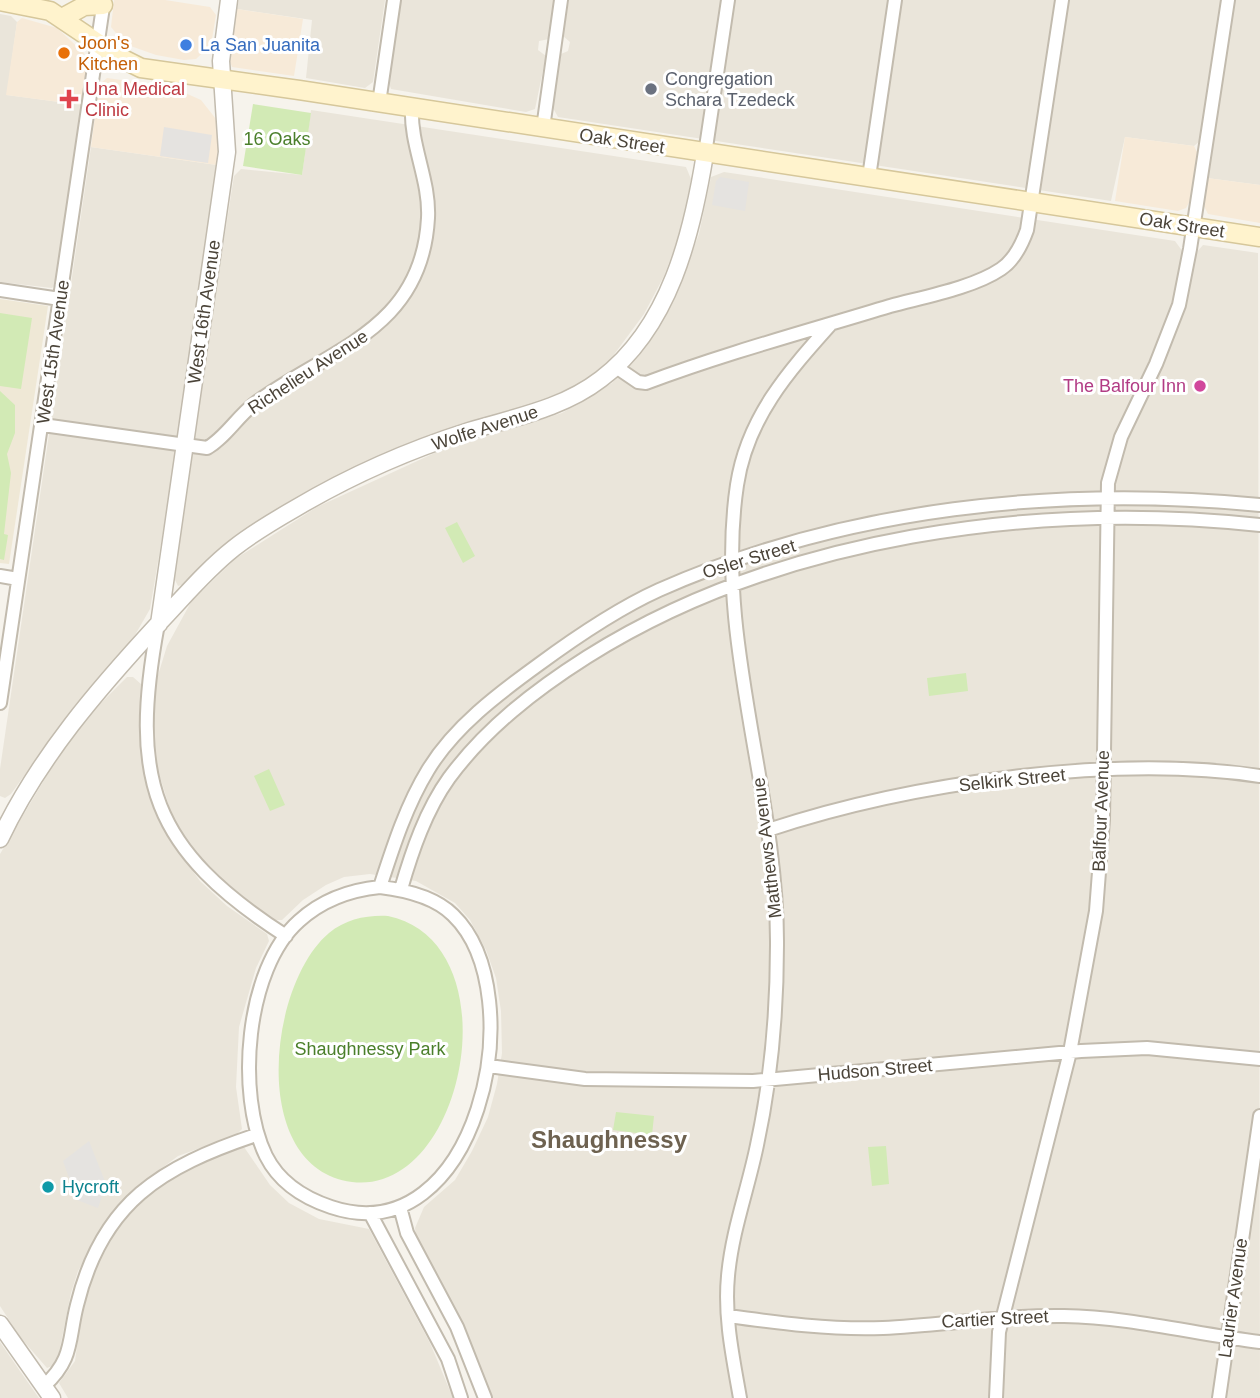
<svg xmlns="http://www.w3.org/2000/svg" width="1260" height="1398" font-family="Arial,sans-serif">
<style>
.residential{fill:#eae5da}
.commercial{fill:#f7ead8}
.education{fill:#efe8d6}
.green{fill:#d2eab5}
.parking{fill:#e5e3e0}
.lines{fill:none;stroke-linecap:round;stroke-linejoin:round}
.minor-casing{stroke:#c2bbae;stroke-width:16}
.tertiary-casing{stroke:#c2bbae;stroke-width:19}
.secondary-casing{stroke:#d6c79b;stroke-width:21}
.minor{stroke:#fff;stroke-width:12}
.tertiary{stroke:#fff;stroke-width:16}
.secondary{stroke:#fff3cd;stroke-width:18}
.shop-dot{fill:#3f7fe0;stroke:#fff;stroke-width:2.5}
.food-dot{fill:#e8710a;stroke:#fff;stroke-width:2.5}
.worship-dot{fill:#6b7280;stroke:#fff;stroke-width:2.5}
.health-dot{fill:#e0444e;stroke:#fff;stroke-width:2.5}
.hotel-dot{fill:#d1479c;stroke:#fff;stroke-width:2.5}
.culture-dot{fill:#0f9aa8;stroke:#fff;stroke-width:2.5}
.labels{text-anchor:middle;dominant-baseline:central;stroke-width:6;stroke-linejoin:round;paint-order:stroke}
.food-label{font-size:18px;fill:#c56008;stroke:#fff;text-anchor:start}
.shop-label{font-size:18px;fill:#366cbe;stroke:#fff;text-anchor:start}
.worship-label{font-size:18px;fill:#5b616d;stroke:#fff;text-anchor:start}
.health-label{font-size:18px;fill:#be3a42;stroke:#fff;text-anchor:start}
.park-label{font-size:18px;fill:#4a7f2a;stroke:#fff}
.street-label{font-size:18px;fill:#4b4439;stroke:#fff}
.hotel-label{font-size:18px;fill:#b23c85;stroke:#fff;text-anchor:end}
.culture-label{font-size:18px;fill:#0d838f;stroke:#fff;text-anchor:start}
.district-label{font-size:24px;font-weight:bold;fill:#6e6250;stroke:#fff}
</style>
<rect width="100%" height="100%" fill="#f6f3ec"/>
<path class="residential" d="M 239,0 L 385,0 L 373,82 L 365,88 L 306,78 L 312,20 L 237,9 Z
M 401,0 L 554,0 L 549,39 L 539,41 L 538,50 L 546,56 L 535,109 L 526,112 L 391,89 L 389,83 Z
M 569,0 L 1221,0 L 1200,141 L 1194,146 L 1125,137 L 1111,201 L 558,117 L 553,108 L 561,54 L 568,51 L 570,42 L 563,36 Z
M 1234,0 L 1260,0 L 1260,185 L 1207,178 Z
M 0,14 L 11,16 L 17,22 L 7,95 L 82,105 L 57,283 L 52,288 L 0,282 Z
M 311,110 L 686,167 L 691,179 L 681,231 L 664,276 L 644,314 L 610,360 L 580,384 L 526,407 L 417,441 L 307,492 L 231,540 L 185,584 L 178,586 L 174,578 L 188,470 L 234,176 L 241,169 L 302,175 Z
M 91,147 L 217,165 L 174,467 L 150,609 L 131,642 L 75,705 L 11,794 L 5,798 L 0,796 L 0,769 Z
M 724,172 L 1175,241 L 1183,252 L 1179,276 L 1192,278 L 1196,253 L 1203,245 L 1258,253 L 1260,1398 L 489,1398 L 416,1239 L 415,1228 L 424,1207 L 455,1180 L 472,1151 L 488,1117 L 497,1084 L 502,1053 L 501,1011 L 496,978 L 486,950 L 470,920 L 455,903 L 416,881 L 370,874 L 344,877 L 326,885 L 303,900 L 282,920 L 271,920 L 210,870 L 173,819 L 155,761 L 152,711 L 155,685 L 167,646 L 191,602 L 235,559 L 317,507 L 439,451 L 562,413 L 612,383 L 661,320 L 680,284 L 699,234 L 711,177 Z
M 127,677 L 133,677 L 141,684 L 139,728 L 142,762 L 150,795 L 169,839 L 200,881 L 227,906 L 267,934 L 269,941 L 256,968 L 239,1027 L 236,1087 L 242,1129 L 236,1135 L 178,1156 L 153,1175 L 109,1218 L 78,1271 L 71,1293 L 58,1358 L 55,1365 L 47,1368 L 20,1337 L 0,1306 L 0,854 L 62,750 L 95,709 Z
M 244,1147 L 270,1185 L 289,1203 L 319,1219 L 369,1229 L 430,1343 L 453,1398 L 68,1398 L 59,1383 L 75,1361 L 82,1310 L 94,1271 L 126,1214 L 170,1178 L 194,1164 Z
M 0,1342 L 20,1371 L 39,1398 L 0,1398 Z"/>
<path class="commercial" d="M 114,0 L 165,0 L 210,7 L 216,15 L 211,45 L 196,59 L 184,60 L 156,55 L 125,44 L 111,27 Z
M 237,9 L 303,19 L 294,76 L 232,67 L 229,59 Z
M 22,18 L 57,28 L 84,53 L 87,68 L 82,105 L 6,95 L 17,22 Z
M 107,78 L 157,85 L 160,94 L 168,95 L 174,88 L 201,100 L 216,119 L 219,130 L 217,165 L 91,147 L 99,85 Z
M 1125,137 L 1194,146 L 1197,152 L 1191,199 L 1186,208 L 1178,211 L 1115,201 Z
M 1207,178 L 1260,185 L 1260,223 L 1208,214 L 1203,204 Z"/>
<path class="education" d="M 0,299 L 48,306 L 9,564 L 0,563 Z"/>
<path class="green" d="M 253,104 L 311,113 L 302,175 L 243,166 Z
M 0,313 L 32,318 L 21,389 L 0,386 Z
M 0,391 L 15,405 L 15,433 L 7,454 L 11,473 L 4,534 L 8,535 L 4,560 L 0,559 Z
M 457,522 L 475,556 L 463,563 L 445,528 Z
M 966,673 L 968,691 L 929,696 L 927,678 Z
M 269,769 L 285,805 L 270,811 L 254,776 Z
M 388,916 C 514,942 466,1196 352,1182 C 248,1168 268,984 329,933 C 346,919 367,915 388,916 Z
M 616,1112 L 654,1116 L 652,1135 L 613,1130 Z
M 886,1146 L 889,1184 L 872,1186 L 868,1147 Z"/>
<path class="parking" d="M 164,127 L 212,135 L 208,163 L 160,156 Z
M 720,177 L 749,182 L 745,211 L 712,205 L 716,181 Z
M 89,1141 L 106,1184 L 98,1208 L 77,1200 L 63,1161 Z"/>
<g class="lines">
<g class="minor-casing">
<path id="minor" d="M 379,103 L 394,0
M 543,128 L 561,0
M 705,154 L 728,0
M 869,177 L 895,0
M 0,290 L 60,299
M 616,367 L 638,382 L 646,383 C 726,353 808,331 890,306 C 923,297 973,288 1001,269 C 1013,261 1022,244 1027,230 L 1062,0
M 43,425 L 207,448 C 225,438 237,417 254,404 C 328,349 422,331 428,218 C 430,180 410,145 412,108
M 0,576 L 18,579
M 158,624 C 129,780 151,849 286,936
M 0,703 L 104,0
M 768,830 C 910,783 1112,754 1260,776
M 380,887 C 393,847 406,806 428,770 C 454,727 498,694 538,665 C 576,637 617,609 659,590 C 844,508 1060,485 1260,505
M 380,887 C 405,890 435,897 453,915 C 535,994 477,1256 331,1207 C 304,1198 279,1182 266,1156 C 236,1095 245,969 299,921 C 322,900 350,890 380,887 Z
M 401,889 C 412,851 426,810 449,778 C 486,728 535,690 587,657 C 779,536 1037,501 1260,525
M 489,1066 L 585,1079 L 753,1081 L 1081,1051 L 1147,1048 L 1260,1059
M 400,1207 L 407,1233 L 457,1327 L 485,1398
M 370,1213 L 448,1359 L 461,1398
M 728,1316 C 779,1323 831,1330 883,1328 C 943,1325 1003,1315 1064,1316 C 1130,1317 1195,1334 1260,1342
M 44,1386 C 74,1359 68,1340 77,1305 C 102,1202 161,1167 256,1135
M 740,1398 C 733,1358 724,1317 728,1276 C 732,1231 748,1189 757,1145 C 771,1080 777,1012 777,945 C 778,792 714,639 737,485 C 747,418 788,372 831,324
M 996,1398 L 999,1332 L 1070,1052 L 1096,911 L 1103,820 L 1108,483 L 1121,437 L 1156,364 L 1179,305 L 1190,249 L 1228,0
M 1219,1398 L 1260,1116"/>
</g>
<g class="tertiary-casing">
<path id="tertiary" d="M 159,624 L 227,152 L 221,61 L 229,0
M 0,839 C 39,757 98,689 159,623 C 183,598 206,570 234,548 C 253,533 275,520 296,508 C 350,476 409,450 469,431 C 515,417 562,409 601,379 C 670,327 692,234 705,154
M 0,1324 L 52,1398"/>
</g>
<g class="secondary-casing">
<path id="secondary" d="M 0,1 L 50,11 L 117,56 L 141,68 L 299,90 L 1260,237
M 64,17 L 84,6 L 103,5"/>
</g>
<use href="#minor" class="minor"/>
<use href="#tertiary" class="tertiary"/>
<use href="#secondary" class="secondary"/>
</g>
<circle class="shop-dot" cx="186" cy="45" r="7"/>
<circle class="food-dot" cx="64" cy="53" r="7"/>
<circle class="worship-dot" cx="651" cy="89" r="7"/>
<path class="health-dot" d="M65.5 88.5h7v7h7v7h-7v7h-7v-7h-7v-7h7z"/>
<circle class="hotel-dot" cx="1200" cy="386" r="7"/>
<circle class="culture-dot" cx="48" cy="1187" r="7"/>
<g class="labels">
<g class="food-label">
<text x="78" y="43">Joon's<tspan x="78" dy="21">Kitchen</tspan></text>
</g>
<g class="shop-label">
<text x="200" y="45">La San Juanita</text>
</g>
<g class="worship-label">
<text x="665" y="79">Congregation<tspan x="665" dy="21">Schara Tzedeck</tspan></text>
</g>
<g class="health-label">
<text x="85" y="89">Una Medical<tspan x="85" dy="21">Clinic</tspan></text>
</g>
<g class="park-label">
<text x="277" y="139">16 Oaks</text>
<text x="370" y="1049">Shaughnessy Park</text>
</g>
<g class="street-label">
<text transform="translate(622 141) rotate(9)">Oak Street</text>
<text transform="translate(1182 225) rotate(9)">Oak Street</text>
<text transform="translate(204 312) rotate(-82)">West 16th Avenue</text>
<text transform="translate(53 352) rotate(-82)">West 15th Avenue</text>
<text transform="translate(308 372) rotate(-33)">Richelieu Avenue</text>
<text transform="translate(485 428) rotate(-18)">Wolfe Avenue</text>
<text transform="translate(749 559) rotate(-17)">Osler Street</text>
<text transform="translate(1012 780) rotate(-6)">Selkirk Street</text>
<text transform="translate(1101 811) rotate(-88)">Balfour Avenue</text>
<text transform="translate(767 848) rotate(-97)">Matthews Avenue</text>
<text transform="translate(875 1070) rotate(-5)">Hudson Street</text>
<text transform="translate(1233 1298) rotate(-82)">Laurier Avenue</text>
<text transform="translate(995 1319) rotate(-3)">Cartier Street</text>
</g>
<g class="hotel-label">
<text x="1186" y="386">The Balfour Inn</text>
</g>
<g class="culture-label">
<text x="62" y="1187">Hycroft</text>
</g>
<g class="district-label">
<text x="609" y="1139">Shaughnessy</text>
</g>
</g>
</svg>
